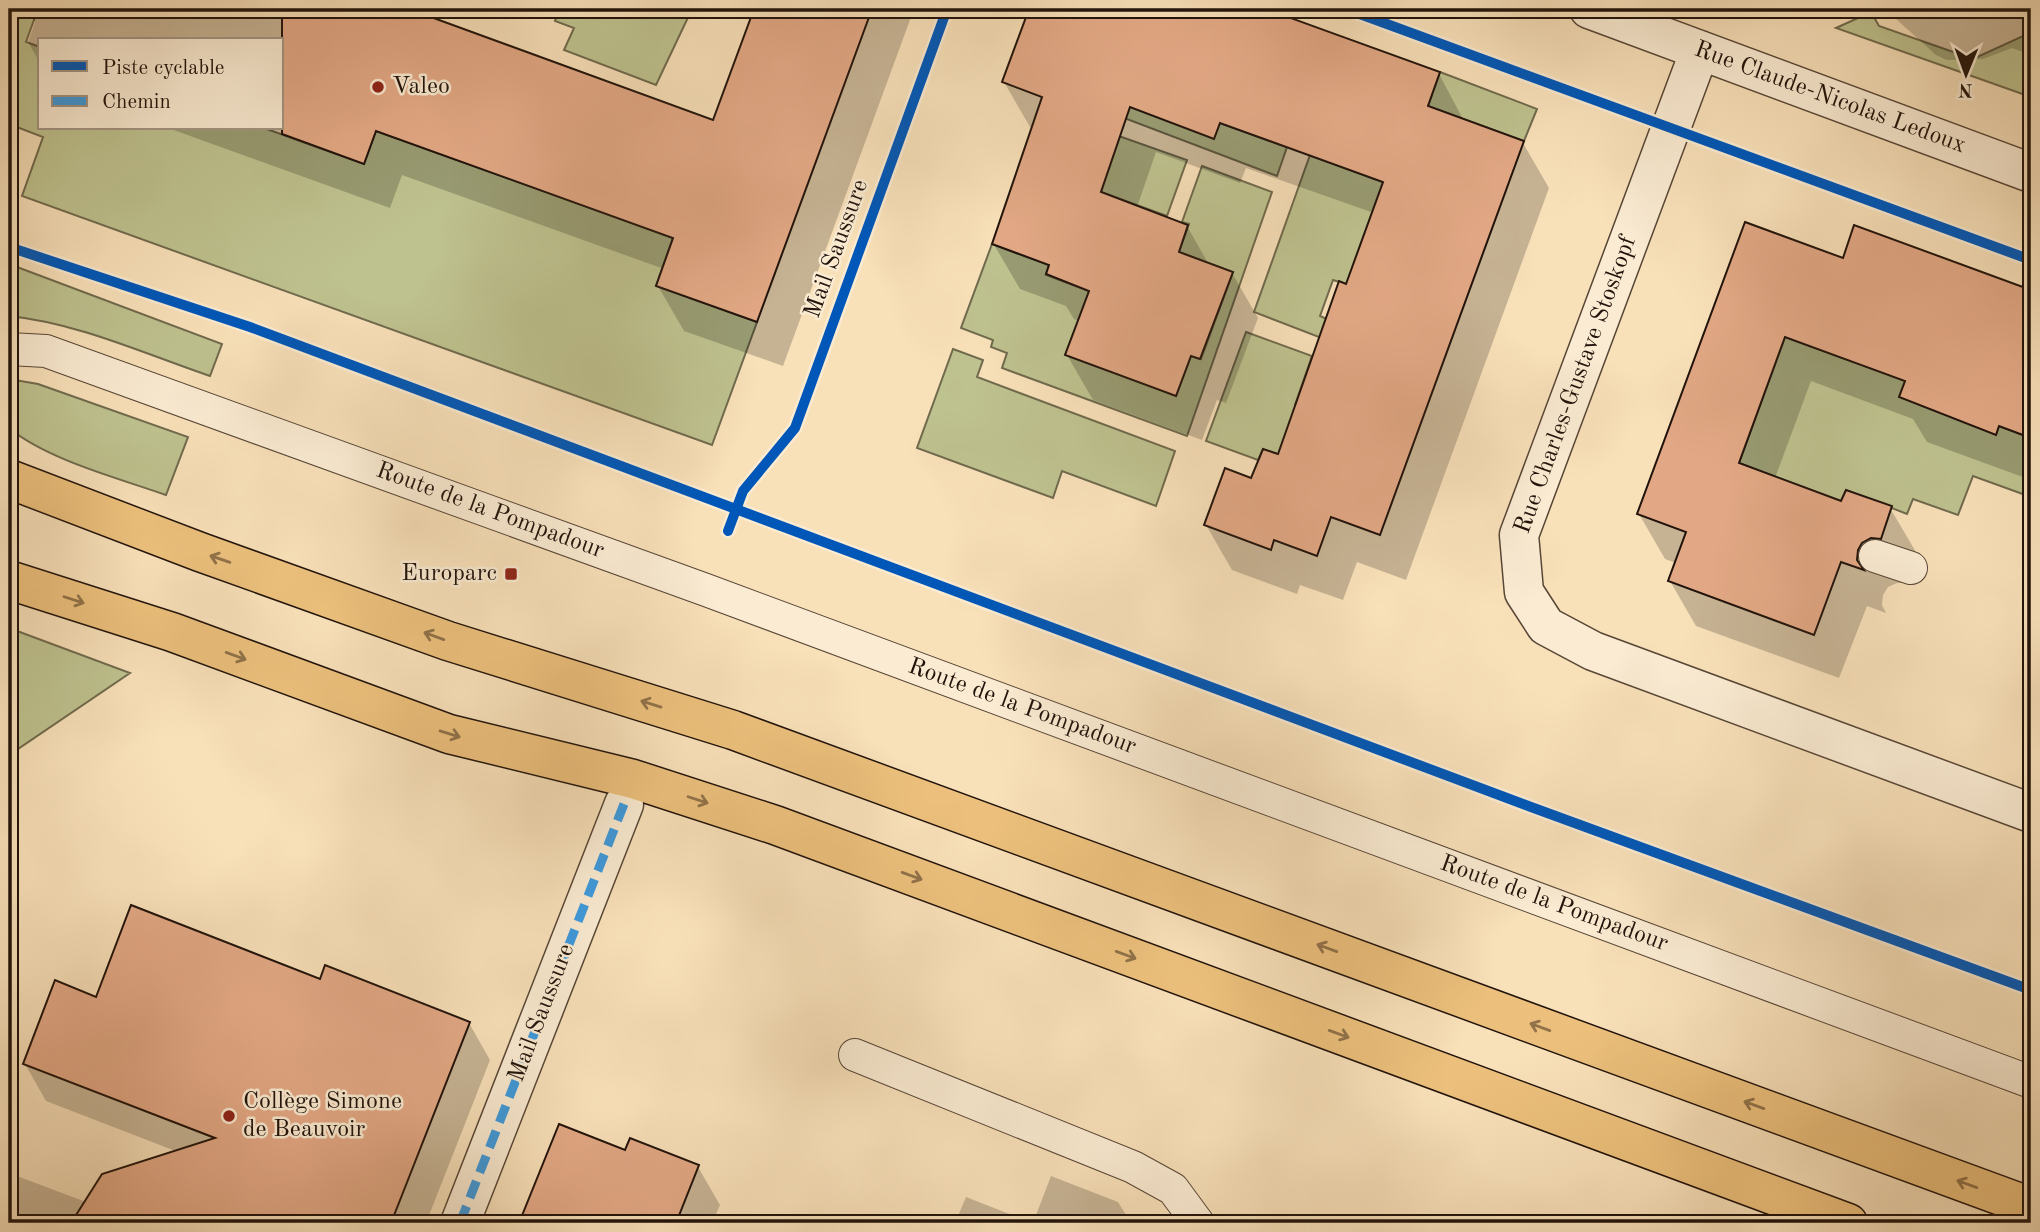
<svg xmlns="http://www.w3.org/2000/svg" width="2040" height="1232" font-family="'Old Standard TT',serif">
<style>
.green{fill:#bec28f;stroke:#706a4d;stroke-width:2}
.shadow{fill:#0003}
.building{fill:#e2a885;stroke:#21130b;stroke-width:2}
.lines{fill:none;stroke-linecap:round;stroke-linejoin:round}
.service-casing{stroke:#574636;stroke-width:34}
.pedestrian-casing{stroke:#574636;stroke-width:41}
.minor-casing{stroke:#574636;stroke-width:41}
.primary-casing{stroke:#21130b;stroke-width:41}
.service{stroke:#faebd2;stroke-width:32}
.pedestrian{stroke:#faebd2;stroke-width:38}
.minor{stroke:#faebd2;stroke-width:38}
.primary{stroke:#ecc07c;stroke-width:38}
.quiet{stroke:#3c9ade;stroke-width:9;stroke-dasharray:18 9;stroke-linecap:butt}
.cycleway-casing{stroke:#faebd2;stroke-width:15}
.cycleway{stroke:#0057b8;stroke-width:10}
.oneway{stroke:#917249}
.poi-dot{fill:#8f2418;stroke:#faebd2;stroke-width:2.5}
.labels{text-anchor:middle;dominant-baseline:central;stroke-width:5;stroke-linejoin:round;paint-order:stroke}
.poi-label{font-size:24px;fill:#21130b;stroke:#faebd2;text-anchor:start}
.street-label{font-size:24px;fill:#21130b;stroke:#faebd2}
</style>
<rect width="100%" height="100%" fill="#f8e0b9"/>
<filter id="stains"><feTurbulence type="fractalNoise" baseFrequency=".00286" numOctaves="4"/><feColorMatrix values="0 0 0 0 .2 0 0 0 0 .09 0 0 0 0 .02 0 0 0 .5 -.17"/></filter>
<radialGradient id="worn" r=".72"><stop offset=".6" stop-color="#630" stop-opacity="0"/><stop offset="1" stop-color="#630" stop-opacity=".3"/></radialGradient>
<path class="green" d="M 9,9 L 29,9 L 28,14 L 35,17 L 26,42 L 40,47 L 40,128 L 264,128 L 364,164 L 376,131 L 673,238 L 656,286 L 757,322 L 712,445 L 22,196 L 43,137 L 9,124 Z
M 559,9 L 692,9 L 656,85 L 564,50 L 574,28 L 555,21 Z
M 1871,12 L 1879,26 L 1973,59 L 2023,36 L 2031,39 L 2031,97 L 1836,28 Z
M 1440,72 L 1537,109 L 1524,141 L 1428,106 Z
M 1116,74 L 1220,123 L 1287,147 L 1277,176 L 1103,110 Z
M 1096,128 L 1187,160 L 1167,216 L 1101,192 Z
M 1310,155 L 1401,189 L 1346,284 L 1333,280 L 1320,316 L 1331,321 L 1324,339 L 1254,312 Z
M 1202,166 L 1272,192 L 1187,436 L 1002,368 L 1007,353 L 991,347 L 993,340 L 961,328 L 992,244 L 1049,265 L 1046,275 L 1089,291 L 1138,381 L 1176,396 L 1191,356 L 1201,359 L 1233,272 L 1179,252 L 1189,224 L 1182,222 Z
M 9,264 L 222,344 L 210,376 C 145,354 78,323 9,316 Z
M 1869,313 L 1996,434 L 1999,426 L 2031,438 L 2031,497 L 1973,476 L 1958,515 L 1913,499 L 1907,514 L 1846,490 L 1841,501 L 1739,463 L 1785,337 L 1851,361 Z
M 1246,332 L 1312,356 L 1295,405 L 1300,462 L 1263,449 L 1258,460 L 1206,441 Z
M 953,349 L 983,360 L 977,377 L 1175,451 L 1156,506 L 1062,471 L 1053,498 L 917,448 Z
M 9,379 L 38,384 L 188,437 L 166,495 C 118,478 48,460 9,428 Z
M 9,628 L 130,673 L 9,755 Z"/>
<path class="shadow" d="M 31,9 L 402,9 L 714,123 L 756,9 L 914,9 L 783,366 L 684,331 L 658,286 L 664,269 L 402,175 L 390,208 L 168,128 L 282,128 L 282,40 L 40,40 L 40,63 L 28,42 L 35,22 L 30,14 Z
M 1031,9 L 1112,9 L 1137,18 L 1141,9 L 1262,9 L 1439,74 L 1464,121 L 1523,143 L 1549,188 L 1406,580 L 1357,562 L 1343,600 L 1300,585 L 1297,594 L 1232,570 L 1206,525 L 1279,456 L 1347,287 L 1374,213 L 1246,168 L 1240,183 L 1156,152 L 1137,207 L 1187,226 L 1209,265 L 1232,273 L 1258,318 L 1226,403 L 1217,400 L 1202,440 L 1093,400 L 1067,355 L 1080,322 L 1074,319 L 1066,306 L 1020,289 L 993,243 L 1033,128 L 1030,127 L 1004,82 Z
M 1885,9 L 2031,9 L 2031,55 L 2012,48 L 1983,59 L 1947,60 L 1936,55 Z
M 1855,227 L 2031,292 L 2031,480 L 1927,442 L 1913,419 L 1811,381 L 1775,478 L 1842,503 L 1890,508 L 1916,552 L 1906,583 L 1897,583 L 1888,587 L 1883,595 L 1882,605 L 1886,613 L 1867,606 L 1839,678 L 1696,626 L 1670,581 L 1676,563 L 1665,559 L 1639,514 L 1844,260 Z
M 321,982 L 469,1023 L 490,1060 L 426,1223 L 9,1223 L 9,1173 L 86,1202 L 178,1152 L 46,1101 L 25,1064 L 97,999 Z
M 560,1126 L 626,1153 L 698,1167 L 720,1205 L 712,1223 L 522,1223 Z
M 1051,1176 L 1118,1202 L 1131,1223 L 1033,1223 Z
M 966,1197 L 1033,1223 L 955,1223 Z"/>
<path class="building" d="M 282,9 L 409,9 L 713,120 L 754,9 L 872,9 L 757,322 L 656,286 L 673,238 L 376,131 L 364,164 L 282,134 Z
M 1029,9 L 1266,9 L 1440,72 L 1428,106 L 1524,141 L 1380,535 L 1331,517 L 1317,556 L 1274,540 L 1271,550 L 1204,525 L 1225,468 L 1251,478 L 1263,449 L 1278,454 L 1339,281 L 1346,284 L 1383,182 L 1220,123 L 1214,139 L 1130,107 L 1101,192 L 1188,225 L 1179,252 L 1233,272 L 1200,359 L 1191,356 L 1176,396 L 1065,355 L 1089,291 L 1046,274 L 1049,265 L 992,244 L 1042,97 L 1002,82 Z
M 1745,222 L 1843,258 L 1854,225 L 2031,290 L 2031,438 L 1999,426 L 1996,435 L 1899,397 L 1905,381 L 1785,337 L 1739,463 L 1841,501 L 1846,490 L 1892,506 L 1881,539 L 1871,538 L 1862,543 L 1858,550 L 1857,560 L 1864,570 L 1841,562 L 1814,635 L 1668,581 L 1686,532 L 1637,514 Z
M 131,905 L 320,979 L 325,965 L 470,1022 L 391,1223 L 71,1223 L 102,1174 L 215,1138 L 23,1064 L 55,980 L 96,997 Z
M 559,1124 L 625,1150 L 630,1138 L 699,1165 L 676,1223 L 519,1223 Z"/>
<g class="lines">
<g class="service-casing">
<path id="service" d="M 9,349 L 46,351 L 706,590 L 2031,1082
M 1875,556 L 1911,568
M 855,1055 L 1133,1167 L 1173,1189 L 1198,1223"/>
</g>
<g class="pedestrian-casing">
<path id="pedestrian" d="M 460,1223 L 624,804"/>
</g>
<g class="minor-casing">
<path id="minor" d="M 1589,9 L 2031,173
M 1700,50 L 1519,535 L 1524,592 L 1546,626 L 1593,651 L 2031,813"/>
</g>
<g class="primary-casing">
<path id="primary" d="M 9,479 L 200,552 L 448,641 L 733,730 L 2031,1207
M 9,580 L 172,632 L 449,734 L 633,779 L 775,825 L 1848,1223"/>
</g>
<use href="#service" class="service"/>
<use href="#pedestrian" class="pedestrian"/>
<use href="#minor" class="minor"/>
<use href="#primary" class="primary"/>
<path class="quiet" d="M 460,1223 L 624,804"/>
<g class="cycleway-casing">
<path id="cycleway" d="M 1346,9 L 2031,260
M 9,247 L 250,327 L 1531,807 L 2031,990
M 728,531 L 743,491 L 795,428 L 947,9"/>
</g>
<use href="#cycleway" class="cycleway"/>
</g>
<defs><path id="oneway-shaft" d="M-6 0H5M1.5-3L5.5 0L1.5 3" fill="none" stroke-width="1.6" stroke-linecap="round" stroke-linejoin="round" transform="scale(1.75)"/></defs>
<g class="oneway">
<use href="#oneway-shaft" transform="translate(220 559) rotate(-161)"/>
<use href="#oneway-shaft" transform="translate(74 600) rotate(18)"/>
<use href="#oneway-shaft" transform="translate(434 636) rotate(-160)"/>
<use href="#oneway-shaft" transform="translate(236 656) rotate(20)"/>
<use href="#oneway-shaft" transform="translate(651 704) rotate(-163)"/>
<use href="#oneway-shaft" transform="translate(450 734) rotate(17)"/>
<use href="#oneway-shaft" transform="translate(698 800) rotate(18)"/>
<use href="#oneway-shaft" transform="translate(912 876) rotate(20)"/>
<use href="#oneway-shaft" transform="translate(1327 948) rotate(-160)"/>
<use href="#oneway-shaft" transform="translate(1126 955) rotate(20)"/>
<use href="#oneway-shaft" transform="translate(1540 1027) rotate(-160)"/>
<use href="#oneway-shaft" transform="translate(1339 1034) rotate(20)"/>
<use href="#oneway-shaft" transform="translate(1754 1105) rotate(-160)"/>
<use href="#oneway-shaft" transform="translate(1967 1184) rotate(-160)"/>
</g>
<g class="poi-dot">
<circle cx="378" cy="87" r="7"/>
<rect x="504" y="567" width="14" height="14" rx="3.5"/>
<circle cx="229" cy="1116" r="7"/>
</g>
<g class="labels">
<g class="poi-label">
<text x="392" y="87">Valeo</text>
<text x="497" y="574" text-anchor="end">Europarc</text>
<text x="243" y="1102">Collège Simone<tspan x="243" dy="28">de Beauvoir</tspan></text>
</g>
<g class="street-label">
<text transform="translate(1830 98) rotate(20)">Rue Claude-Nicolas Ledoux</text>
<text transform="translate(837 249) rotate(-70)">Mail Saussure</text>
<text transform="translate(1576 385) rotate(-70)">Rue Charles-Gustave Stoskopf</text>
<text transform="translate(490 511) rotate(20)">Route de la Pompadour</text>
<text transform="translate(1022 707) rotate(20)">Route de la Pompadour</text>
<text transform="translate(1554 904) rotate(20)">Route de la Pompadour</text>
<text transform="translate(542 1013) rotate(-69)">Mail Saussure</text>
</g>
</g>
<rect width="2040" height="1232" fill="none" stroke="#f8e0b9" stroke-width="35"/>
<rect x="10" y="10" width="2019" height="1211" fill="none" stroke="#21130b" stroke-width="3.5"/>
<rect x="18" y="18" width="2005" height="1197" fill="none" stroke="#21130b" stroke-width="2"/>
<rect x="38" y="38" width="245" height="91" fill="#faebd2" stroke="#a39582" stroke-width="2"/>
<rect x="52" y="61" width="35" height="10" fill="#0057b8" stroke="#a39582" stroke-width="2"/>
<text x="102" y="74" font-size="21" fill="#21130b">Piste cyclable</text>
<rect x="52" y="96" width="35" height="10" fill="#3c9ade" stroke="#a39582" stroke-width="2"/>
<text x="102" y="108" font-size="21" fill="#21130b">Chemin</text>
<g transform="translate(1966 74) rotate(181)" stroke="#faebd2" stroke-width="5" paint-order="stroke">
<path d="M0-5L12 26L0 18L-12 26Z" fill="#21130b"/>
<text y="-10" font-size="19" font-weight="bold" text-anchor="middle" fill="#21130b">N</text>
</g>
<rect width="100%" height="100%" filter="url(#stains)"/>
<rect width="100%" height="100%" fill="url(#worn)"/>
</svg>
